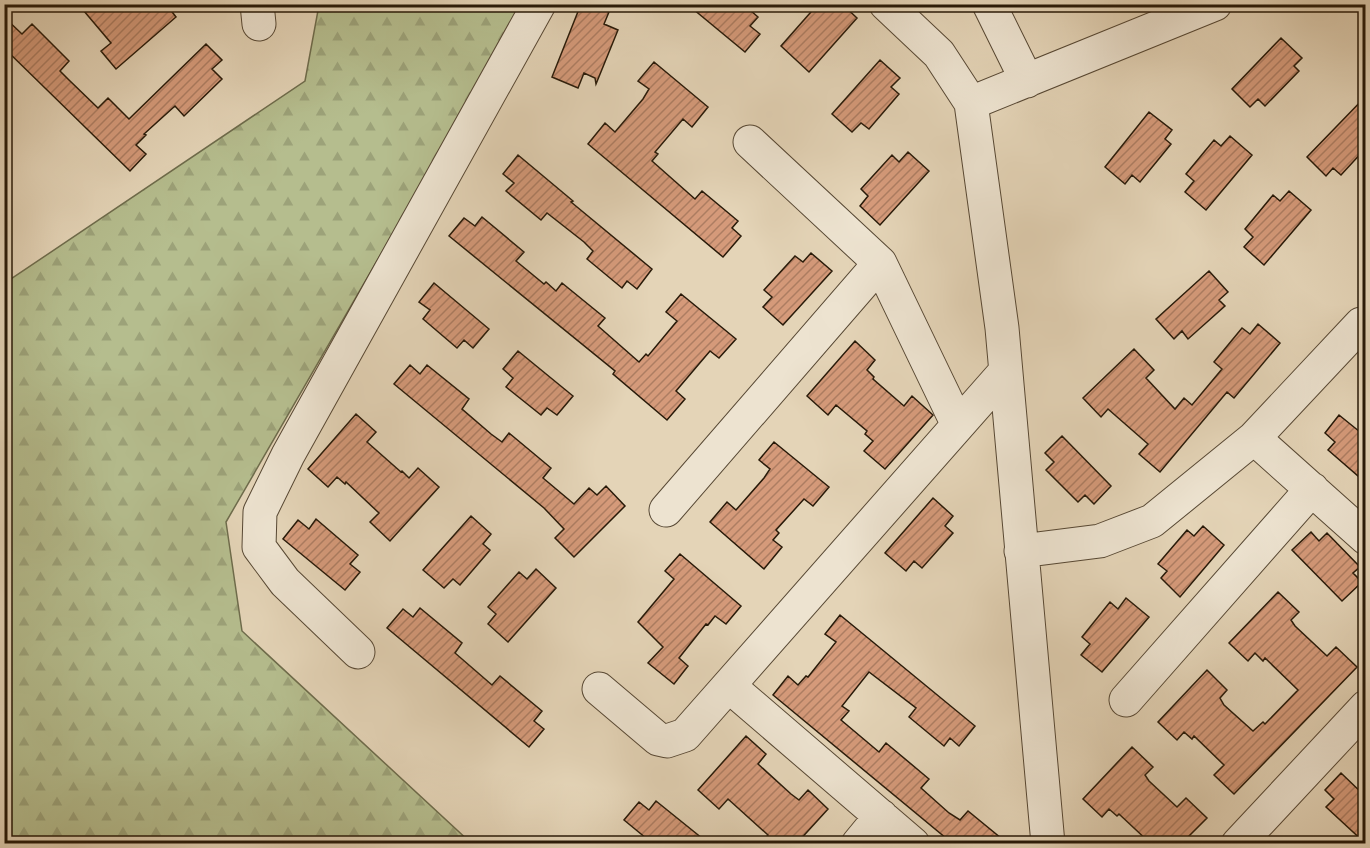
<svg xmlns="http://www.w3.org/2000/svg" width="1370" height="848" font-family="'IM FELL French Canon',serif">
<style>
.forest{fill:url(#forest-firs);stroke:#6e6c4c;stroke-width:1.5}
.building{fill:url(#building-hatch);stroke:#281a09;stroke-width:1.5}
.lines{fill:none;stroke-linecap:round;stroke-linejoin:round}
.minor-casing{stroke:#574834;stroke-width:35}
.minor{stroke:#ede3d0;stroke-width:33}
</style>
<defs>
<pattern id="forest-firs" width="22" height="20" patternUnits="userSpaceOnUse" patternTransform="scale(1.5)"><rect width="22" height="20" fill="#b5bd8e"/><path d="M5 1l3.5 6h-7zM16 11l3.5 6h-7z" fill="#9ca279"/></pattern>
<pattern id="building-hatch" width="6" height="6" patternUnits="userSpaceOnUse" patternTransform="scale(1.5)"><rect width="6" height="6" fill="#d59a7a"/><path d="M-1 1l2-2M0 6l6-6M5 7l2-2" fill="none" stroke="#ad7d62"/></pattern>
</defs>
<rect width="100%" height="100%" fill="#e4d4b7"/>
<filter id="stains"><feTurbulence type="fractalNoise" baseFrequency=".00333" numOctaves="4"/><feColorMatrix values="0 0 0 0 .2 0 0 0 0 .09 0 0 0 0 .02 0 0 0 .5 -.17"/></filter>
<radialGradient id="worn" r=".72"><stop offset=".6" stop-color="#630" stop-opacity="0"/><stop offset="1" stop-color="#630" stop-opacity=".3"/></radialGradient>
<path class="forest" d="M 319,5 L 525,5 L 226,522 L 242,631 L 471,843 L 5,844 L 5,283 L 305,81 Z"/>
<path class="building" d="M 78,4 L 166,4 L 176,17 L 116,69 L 101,51 L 111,43 Z
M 581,4 L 590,4 L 609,12 L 604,24 L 618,30 L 596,84 L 595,78 L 584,73 L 578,88 L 552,77 Z
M 687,4 L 743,4 L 758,17 L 750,26 L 760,34 L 745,52 Z
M 818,4 L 842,4 L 857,18 L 809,72 L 781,46 Z
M 4,17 L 22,34 L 32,24 L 69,61 L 60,71 L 69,80 L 98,108 L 108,98 L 129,119 L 206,44 L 222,60 L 212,69 L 222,79 L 184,116 L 175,106 L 144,134 L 146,135 L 136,145 L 146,154 L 130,171 L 4,48 Z
M 1281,38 L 1302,58 L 1294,66 L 1299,71 L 1265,106 L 1258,99 L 1250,107 L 1232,89 Z
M 880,60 L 900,78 L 891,87 L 899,94 L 869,129 L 861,123 L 852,132 L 832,114 Z
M 654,62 L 708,107 L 692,127 L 683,119 L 655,152 L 658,154 L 652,161 L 695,199 L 702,191 L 738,221 L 732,228 L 741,236 L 723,257 L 588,144 L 605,123 L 615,132 L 643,99 L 649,89 L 638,81 Z
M 1365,97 L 1365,149 L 1341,175 L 1333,168 L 1326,176 L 1307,157 Z
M 1149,112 L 1172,130 L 1165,139 L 1171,144 L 1140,182 L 1132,175 L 1125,184 L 1105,167 Z
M 1230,136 L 1252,155 L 1206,210 L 1185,192 L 1194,181 L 1186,174 L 1214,140 L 1221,146 Z
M 908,152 L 929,171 L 880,225 L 860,206 L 868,196 L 861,189 L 892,155 L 899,162 Z
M 518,155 L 573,201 L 571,202 L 652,269 L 637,289 L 627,281 L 622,288 L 587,259 L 593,251 L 584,242 L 547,213 L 541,220 L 506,191 L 514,183 L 503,174 Z
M 1289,191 L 1311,210 L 1264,265 L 1244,247 L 1253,237 L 1245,229 L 1273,195 L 1280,201 Z
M 482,217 L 524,252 L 516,261 L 544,284 L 546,282 L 556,291 L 562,283 L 605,318 L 598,326 L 639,362 L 646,354 L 648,356 L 677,321 L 666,312 L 681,294 L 736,339 L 719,358 L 710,351 L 676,391 L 685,399 L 667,420 L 613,374 L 615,371 L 449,236 L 464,218 L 475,226 Z
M 811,253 L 832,271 L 783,325 L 763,307 L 772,297 L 764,290 L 795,256 L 803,262 Z
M 1209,271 L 1228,292 L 1219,300 L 1225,306 L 1188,339 L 1182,331 L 1174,339 L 1156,319 Z
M 434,283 L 489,329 L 473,348 L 464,340 L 457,348 L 423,319 L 430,310 L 419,302 Z
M 1258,324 L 1280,343 L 1234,398 L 1227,392 L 1160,472 L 1139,454 L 1148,444 L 1108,409 L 1101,417 L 1083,398 L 1134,349 L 1154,370 L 1146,378 L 1175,409 L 1184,398 L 1192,405 L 1222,369 L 1214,362 L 1242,328 L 1250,334 Z
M 855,341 L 875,360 L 867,370 L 874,377 L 873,379 L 904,406 L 912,396 L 933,415 L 885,469 L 864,451 L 873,441 L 865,434 L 867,431 L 836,405 L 828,415 L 807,396 Z
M 518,351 L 573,396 L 557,415 L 547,408 L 541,415 L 506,387 L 513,378 L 503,369 Z
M 410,365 L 420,374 L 427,365 L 469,399 L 462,409 L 491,434 L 502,442 L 509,433 L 551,468 L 543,478 L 574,504 L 589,488 L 597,495 L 606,486 L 625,506 L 574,557 L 555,538 L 564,529 L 544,508 L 394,384 Z
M 356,414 L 376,432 L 367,442 L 401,472 L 402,471 L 409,478 L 418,468 L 439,487 L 390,541 L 370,522 L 379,513 L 346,482 L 345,484 L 337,477 L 328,487 L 308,469 Z
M 1339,415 L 1365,436 L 1365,482 L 1328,450 L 1335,442 L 1325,433 Z
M 1062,436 L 1111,486 L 1094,504 L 1085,495 L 1078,502 L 1046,470 L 1054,462 L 1045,453 Z
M 774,442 L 829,487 L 813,506 L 804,499 L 776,530 L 779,533 L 773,540 L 782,547 L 764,569 L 710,522 L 727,502 L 736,510 L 764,478 L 770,469 L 759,460 Z
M 933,498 L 953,516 L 945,526 L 953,533 L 922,568 L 914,561 L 906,571 L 885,553 Z
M 471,516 L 491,534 L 483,544 L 490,550 L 460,585 L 453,579 L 444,588 L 423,570 Z
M 316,519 L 358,555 L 350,564 L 360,572 L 345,590 L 283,539 L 298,520 L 309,529 Z
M 1203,526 L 1224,545 L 1180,597 L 1161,578 L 1167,571 L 1158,564 L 1187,530 L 1194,536 Z
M 1311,532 L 1319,541 L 1327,533 L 1360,567 L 1353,573 L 1362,582 L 1342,601 L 1292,550 Z
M 680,554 L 741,606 L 726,624 L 715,616 L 708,625 L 706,624 L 679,658 L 688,666 L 674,684 L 648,663 L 663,647 L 638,622 L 674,579 L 665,571 Z
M 536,569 L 556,588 L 508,642 L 488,624 L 496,614 L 488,607 L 519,572 L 527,579 Z
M 1278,592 L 1299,612 L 1291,620 L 1295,626 L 1327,656 L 1336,647 L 1357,667 L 1234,794 L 1214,775 L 1224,765 L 1194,736 L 1192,739 L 1184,732 L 1177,740 L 1158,722 L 1207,670 L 1227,690 L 1220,698 L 1224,705 L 1253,731 L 1263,722 L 1265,724 L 1298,690 L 1265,658 L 1263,661 L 1255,653 L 1248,661 L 1229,643 Z
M 1126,598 L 1149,617 L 1102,672 L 1081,655 L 1090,644 L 1082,637 L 1110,602 L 1118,609 Z
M 420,608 L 462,643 L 455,653 L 492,685 L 500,676 L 542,711 L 534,721 L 544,729 L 529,747 L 387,628 L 403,609 L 413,617 Z
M 840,615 L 975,726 L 959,746 L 950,738 L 944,746 L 909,717 L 916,708 L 869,672 L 842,706 L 849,711 L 841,720 L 879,752 L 886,743 L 929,779 L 921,788 L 949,813 L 960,820 L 968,811 L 1007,843 L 952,843 L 773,695 L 788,676 L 798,685 L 806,676 L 808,677 L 836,642 L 825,634 Z
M 746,736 L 766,754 L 758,764 L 791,794 L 799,800 L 808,790 L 828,809 L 797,843 L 761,843 L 768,835 L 728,799 L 719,809 L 698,790 Z
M 1132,747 L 1153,767 L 1145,775 L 1149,781 L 1177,807 L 1186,798 L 1207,818 L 1182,843 L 1150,843 L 1119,814 L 1117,816 L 1109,809 L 1102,817 L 1083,799 Z
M 1341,773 L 1365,796 L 1365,843 L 1326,807 L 1334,799 L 1325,790 Z
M 656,801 L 708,843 L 652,843 L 624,820 L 639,802 L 649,810 Z"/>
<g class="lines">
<g class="minor-casing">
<path id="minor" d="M 257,4 L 259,24
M 886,4 L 939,54 L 971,103 L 1002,328 L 1048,844
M 989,4 L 1027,81
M 971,103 L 1215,4
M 750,142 L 880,263 L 958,425
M 1254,438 L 1366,538
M 666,510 L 880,263
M 1021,551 L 1100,541 L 1152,521 L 1254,438 L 1361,324
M 358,652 L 285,582 L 259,547 L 260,512 L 288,455 L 539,4
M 729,686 L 913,844
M 599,689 L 658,739 L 667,741 L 685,735 L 1005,372
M 1126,700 L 1312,489
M 858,844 L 881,816
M 1238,844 L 1366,707"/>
</g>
<use href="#minor" class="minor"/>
</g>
<rect width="1370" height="848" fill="none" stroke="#e4d4b7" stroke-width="24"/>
<rect x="6" y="6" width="1358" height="836" fill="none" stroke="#281a09" stroke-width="3"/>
<rect x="12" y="12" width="1346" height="824" fill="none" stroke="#281a09" stroke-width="1.5"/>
<rect width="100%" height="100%" filter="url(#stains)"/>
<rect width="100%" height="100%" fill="url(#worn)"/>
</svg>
